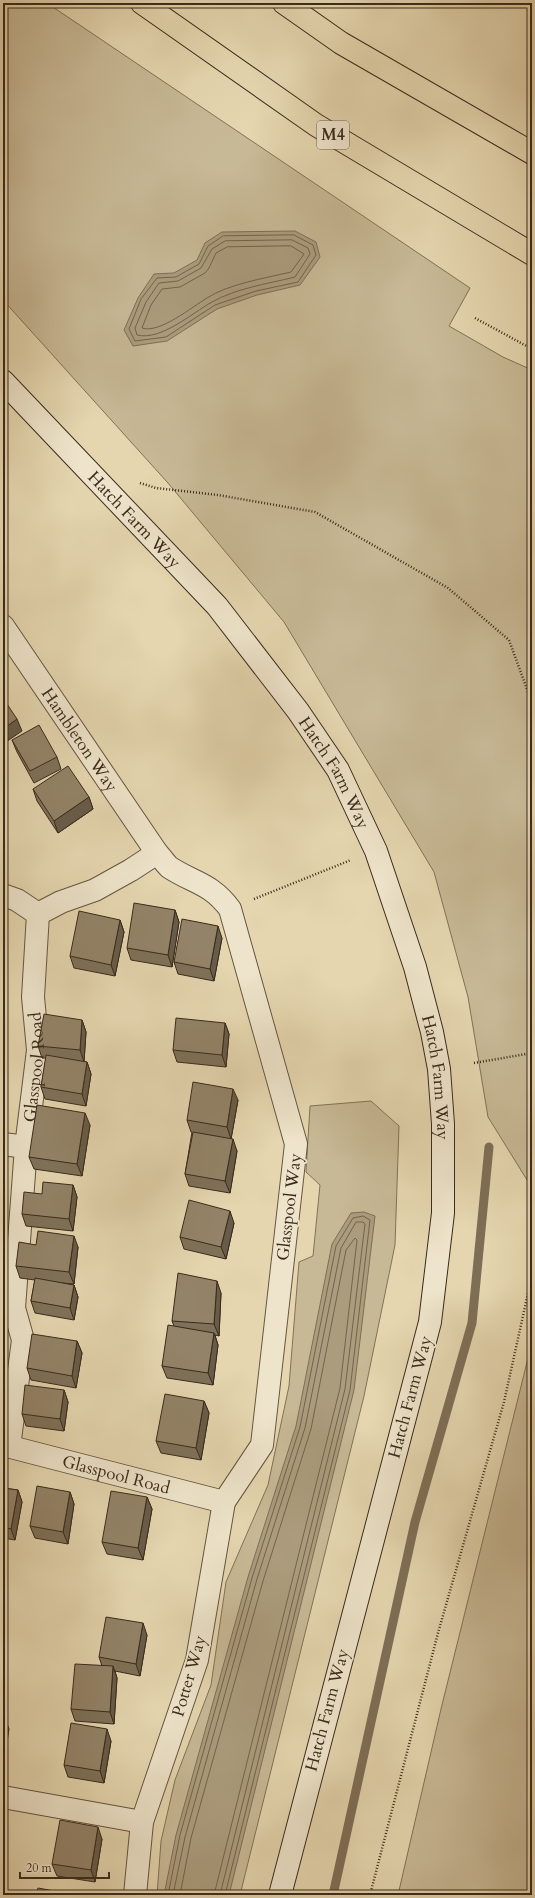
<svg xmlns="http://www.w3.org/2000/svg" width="535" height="1898" font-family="Cardo,serif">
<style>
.green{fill:#c8b996;stroke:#817258}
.water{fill:#ab9c7d;stroke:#7e6e56}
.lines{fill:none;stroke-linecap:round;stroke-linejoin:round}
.shore{stroke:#72634c;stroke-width:1}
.stream{stroke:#7e6e56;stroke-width:9}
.street-casing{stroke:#655540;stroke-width:24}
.secondary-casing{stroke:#3a2a1b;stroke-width:24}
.highway-casing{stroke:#3a2a1b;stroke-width:24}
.path{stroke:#3a2a1b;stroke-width:2.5;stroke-dasharray:1 2;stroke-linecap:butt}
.street{stroke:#eee4cb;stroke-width:22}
.secondary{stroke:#eee4cb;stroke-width:22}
.highway{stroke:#e5d6af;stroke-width:22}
.wall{fill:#7e7159;stroke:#3a2a1b}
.shaded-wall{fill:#675c49;stroke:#3a2a1b}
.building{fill:#938368;stroke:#3a2a1b}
.labels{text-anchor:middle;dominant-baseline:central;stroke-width:3.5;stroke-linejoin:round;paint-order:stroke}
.shield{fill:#eee4cb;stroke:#706250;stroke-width:1}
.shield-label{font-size:16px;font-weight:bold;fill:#3a2a1b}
.street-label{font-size:17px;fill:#3a2a1b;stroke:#eee4cb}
</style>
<rect width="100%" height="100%" fill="#e5d6af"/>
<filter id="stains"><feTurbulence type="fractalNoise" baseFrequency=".005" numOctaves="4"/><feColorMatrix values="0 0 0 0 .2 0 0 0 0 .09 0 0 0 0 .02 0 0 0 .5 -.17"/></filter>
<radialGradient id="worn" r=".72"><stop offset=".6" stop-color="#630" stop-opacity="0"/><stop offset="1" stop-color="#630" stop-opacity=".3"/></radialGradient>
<path class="green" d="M 3,3 L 47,3 L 470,288 L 449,326 L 503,357 L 532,370 L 532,1188 L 488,1117 L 468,997 L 434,872 L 284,622 L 168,483 L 3,300 Z
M 371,1101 L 399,1126 L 395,1245 L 364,1396 L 240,1895 L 157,1895 L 161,1841 L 175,1780 L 211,1685 L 226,1582 L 268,1485 L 289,1386 L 299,1262 L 313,1256 L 320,1185 L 306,1172 L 310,1106 Z
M 532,1342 L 532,1895 L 398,1895 L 441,1709 Z"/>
<path class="water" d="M 295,231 L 316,242 L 320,257 L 300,285 L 257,295 L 217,309 L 167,341 L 133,346 L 124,330 L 138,298 L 154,274 L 174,273 L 197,260 L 205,243 L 222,232 Z
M 364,1212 L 375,1216 L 354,1390 L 229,1895 L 164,1895 L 176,1835 L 248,1577 L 296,1426 L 332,1244 L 351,1213 Z"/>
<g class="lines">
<path class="shore" d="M 294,235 L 313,245 L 316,255 L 298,282 L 256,291 L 215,305 L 166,337 L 135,341 L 129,329 L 141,299 L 157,278 L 176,277 L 199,264 L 208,246 L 223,236 Z
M 292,240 L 308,248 L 310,254 L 295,277 C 267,284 237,288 212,302 C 192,313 161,341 137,335 L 135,328 L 146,302 L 159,283 L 178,281 L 201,268 L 212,249 L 225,241 Z
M 291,246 L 304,254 L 291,272 C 266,278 228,284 207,298 C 192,307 159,334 142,328 L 151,305 L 162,289 L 180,287 L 205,273 L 209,268 L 216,253 L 227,247 Z
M 168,1895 L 180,1835 L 252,1578 L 300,1427 L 336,1246 L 353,1218 L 363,1216 L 370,1220 L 350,1390 L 225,1895
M 173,1895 L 185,1837 L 257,1579 L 305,1428 L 341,1248 L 356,1222 L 363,1222 L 365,1224 L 345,1389 L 220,1895
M 180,1895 L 191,1838 L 263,1581 L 311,1429 L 346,1250 L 355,1238 L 357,1240 L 340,1388 L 214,1895"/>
<path class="stream" d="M 333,1895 L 415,1522 L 472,1323 L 489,1147"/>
<g class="street-casing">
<g id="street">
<path id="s1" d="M 3,626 L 157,853 C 161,857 165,863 169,867 C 193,883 211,883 230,909 L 296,1144 L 262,1445 L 224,1502 L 197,1660 L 142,1822 L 135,1895"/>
<path d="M 3,895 L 17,900 L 38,914"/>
<path d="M 38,914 L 61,902 L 95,890 L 131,870 L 157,853"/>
<path d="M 3,1144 L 26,1147"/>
<path id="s2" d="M 3,1445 L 224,1502"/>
<path id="s3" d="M 9,1447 L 23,1340 L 14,1308 L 26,1147 L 38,1050 L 33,997 L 38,914"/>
<path d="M 3,1797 L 142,1822"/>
</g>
</g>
<g class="secondary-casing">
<g id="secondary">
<path id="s4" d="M 3,381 L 217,606 L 298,711 L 338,770 L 376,851 L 415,967 L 432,1032 L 439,1069 L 443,1124 L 443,1213 L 430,1322 L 280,1895"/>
</g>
</g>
<g class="highway-casing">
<path id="highway" d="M 142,3 L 316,125 L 532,254
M 284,3 L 341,43 L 532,153"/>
</g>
<path class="path" d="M 475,318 L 532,349
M 140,483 L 156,488 L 218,495 L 315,512 L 448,588 L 509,640 L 532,703
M 254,899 L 351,860
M 474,1063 L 532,1053
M 370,1895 L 438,1633 L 504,1402 L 532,1275"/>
<use href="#street" class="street"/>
<use href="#secondary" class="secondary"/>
<use href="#highway" class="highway"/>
</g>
<path class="wall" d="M 12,740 L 57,757 L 61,769 L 34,783 L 17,752 Z
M 33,789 L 89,797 L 93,809 L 58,833 L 37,801 Z
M 175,910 L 179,922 L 172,967 L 131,960 L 127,948 Z
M 120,920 L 124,932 L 115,976 L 74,968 L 70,956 Z
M 222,938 L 214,981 L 178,974 L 174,962 Z
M 82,1020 L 86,1032 L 84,1062 L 87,1062 L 91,1074 L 86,1106 L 45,1099 L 41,1087 L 46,1058 L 42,1058 L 38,1046 Z
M 225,1023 L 229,1034 L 226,1067 L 177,1062 L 173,1050 Z
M 238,1100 L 231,1139 L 237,1151 L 230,1193 L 189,1186 L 185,1174 L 192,1132 L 191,1132 L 187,1120 Z
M 90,1125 L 82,1176 L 34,1169 L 29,1157 Z
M 73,1185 L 77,1197 L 73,1231 L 26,1226 L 22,1214 L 42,1194 Z
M 234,1223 L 226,1259 L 184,1249 L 180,1237 Z
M 36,1245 L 78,1247 L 74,1284 L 62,1283 L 74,1285 L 78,1297 L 74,1320 L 35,1313 L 31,1301 L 35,1280 L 20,1278 L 16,1266 Z
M 221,1293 L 219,1336 L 215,1335 L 218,1345 L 213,1385 L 167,1378 L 162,1366 L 174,1326 L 172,1321 Z
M 77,1341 L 82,1353 L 76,1388 L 31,1380 L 27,1368 Z
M 64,1390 L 68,1402 L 64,1431 L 26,1426 L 22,1414 Z
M 204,1401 L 209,1413 L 201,1460 L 161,1453 L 156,1441 Z
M 3,1488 L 18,1490 L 22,1502 L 15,1540 L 3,1538 Z
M 70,1492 L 74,1504 L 68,1544 L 35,1538 L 30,1526 Z
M 147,1497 L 152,1509 L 143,1560 L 107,1554 L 102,1542 Z
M 147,1635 L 140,1676 L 115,1671 L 117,1678 L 114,1724 L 75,1721 L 71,1709 L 102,1666 L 99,1657 Z
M 111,1741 L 104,1783 L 68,1777 L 64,1765 Z
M 102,1839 L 95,1882 L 57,1876 L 52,1864 Z"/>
<path class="shaded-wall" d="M 17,719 L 22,731 L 3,744 L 3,729 Z
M 89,797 L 93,809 L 58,833 L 54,821 Z
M 175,910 L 179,922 L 172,967 L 168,955 Z
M 120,920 L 124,932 L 115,976 L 111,965 Z
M 218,926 L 222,938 L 214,981 L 210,969 Z
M 82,1020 L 86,1032 L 84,1062 L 80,1050 Z
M 225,1023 L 229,1034 L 226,1067 L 222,1055 Z
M 3,1028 L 6,1035 L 3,1048 Z
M 87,1062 L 91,1074 L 86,1106 L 82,1094 Z
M 233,1089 L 238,1100 L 231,1139 L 227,1127 Z
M 85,1113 L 90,1125 L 82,1176 L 77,1164 Z
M 233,1139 L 237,1151 L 230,1193 L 225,1181 Z
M 73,1185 L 77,1197 L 73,1231 L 69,1219 Z
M 230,1211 L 234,1223 L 226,1259 L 221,1247 Z
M 74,1236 L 78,1247 L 74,1284 L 69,1272 Z
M 217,1281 L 221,1293 L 219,1336 L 214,1324 Z
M 74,1285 L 78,1297 L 74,1320 L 70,1308 Z
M 214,1333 L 218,1345 L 213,1385 L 208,1373 Z
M 77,1341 L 82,1353 L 76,1388 L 72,1376 Z
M 64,1390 L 68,1402 L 64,1431 L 60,1419 Z
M 204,1401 L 209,1413 L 201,1460 L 196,1448 Z
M 18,1490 L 22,1502 L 15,1540 L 11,1529 Z
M 70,1492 L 74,1504 L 68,1544 L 63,1532 Z
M 147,1497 L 152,1509 L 143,1560 L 138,1548 Z
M 143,1623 L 147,1635 L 140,1676 L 136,1664 Z
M 113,1666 L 117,1678 L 114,1724 L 110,1712 Z
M 5,1718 L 9,1729 L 3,1768 L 3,1728 Z
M 107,1729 L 111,1741 L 104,1783 L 100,1771 Z
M 98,1827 L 102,1839 L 95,1882 L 91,1870 Z"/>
<path class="building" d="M 3,698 L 17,719 L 3,729 Z
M 39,725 L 57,757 L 30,771 L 12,740 Z
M 68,766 L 89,797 L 54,821 L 33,789 Z
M 134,903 L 175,910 L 168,955 L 127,948 Z
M 79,911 L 120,920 L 111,965 L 70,956 Z
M 182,919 L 218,926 L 210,969 L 174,962 Z
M 44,1014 L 82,1020 L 80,1050 L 38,1046 Z
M 176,1018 L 225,1023 L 222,1055 L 173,1050 Z
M 46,1055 L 87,1062 L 82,1094 L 41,1087 Z
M 193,1082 L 233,1089 L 227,1127 L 187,1120 Z
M 37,1105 L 85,1113 L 77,1164 L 29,1157 Z
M 193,1132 L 233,1139 L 225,1181 L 185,1174 Z
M 43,1182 L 73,1185 L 69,1219 L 22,1214 L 24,1192 L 42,1194 Z
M 189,1200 L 230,1211 L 221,1247 L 180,1237 Z
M 38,1231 L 74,1236 L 69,1272 L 16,1266 L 19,1242 L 36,1245 Z
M 178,1273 L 217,1281 L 214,1324 L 172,1321 Z
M 35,1278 L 74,1285 L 70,1308 L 31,1301 Z
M 168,1325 L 214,1333 L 208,1373 L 162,1366 Z
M 32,1334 L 77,1341 L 72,1376 L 27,1368 Z
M 25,1385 L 64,1390 L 60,1419 L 22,1414 Z
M 165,1394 L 204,1401 L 196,1448 L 156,1441 Z
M 37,1486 L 70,1492 L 63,1532 L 30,1526 Z
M 3,1488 L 18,1490 L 11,1529 L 3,1527 Z
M 111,1491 L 147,1497 L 138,1548 L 102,1542 Z
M 106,1617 L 143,1623 L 136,1664 L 99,1657 Z
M 75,1664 L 113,1666 L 110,1712 L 71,1709 Z
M 3,1717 L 5,1718 L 3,1728 Z
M 71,1723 L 107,1729 L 100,1771 L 64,1765 Z
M 60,1820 L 98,1827 L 91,1870 L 52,1864 Z
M 38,1888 L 76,1895 L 36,1895 Z"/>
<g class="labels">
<rect class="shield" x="317" y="121" width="32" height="28" rx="3"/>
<g class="shield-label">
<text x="333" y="135">M4</text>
</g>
<g class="street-label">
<text stroke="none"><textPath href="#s4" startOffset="191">Hatch Farm Way</textPath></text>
<text stroke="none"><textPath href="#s1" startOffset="137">Hambleton Way</textPath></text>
<text stroke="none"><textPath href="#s4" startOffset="515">Hatch Farm Way</textPath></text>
<text stroke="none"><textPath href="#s3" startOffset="383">Glasspool Road</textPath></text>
<text stroke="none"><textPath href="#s4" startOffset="839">Hatch Farm Way</textPath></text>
<text transform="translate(289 1207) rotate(-83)">Glasspool Way</text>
<text transform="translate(410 1397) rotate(-75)">Hatch Farm Way</text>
<text stroke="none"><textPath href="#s2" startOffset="117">Glasspool Road</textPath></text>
<text transform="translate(189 1676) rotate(-74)">Potter Way</text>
<text transform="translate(327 1710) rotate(-75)">Hatch Farm Way</text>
</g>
</g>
<rect width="535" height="1898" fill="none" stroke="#e5d6af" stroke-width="16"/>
<rect x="4" y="4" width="527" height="1890" fill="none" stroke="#3a2a1b" stroke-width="2"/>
<rect x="8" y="8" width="519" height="1882" fill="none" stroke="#3a2a1b"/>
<path d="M20 1872v6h89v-6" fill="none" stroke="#3a2a1b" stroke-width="2"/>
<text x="26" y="1872" font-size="12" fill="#3a2a1b" stroke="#eee4cb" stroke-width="3" paint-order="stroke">20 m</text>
<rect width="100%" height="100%" filter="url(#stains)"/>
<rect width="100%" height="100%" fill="url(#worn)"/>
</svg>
